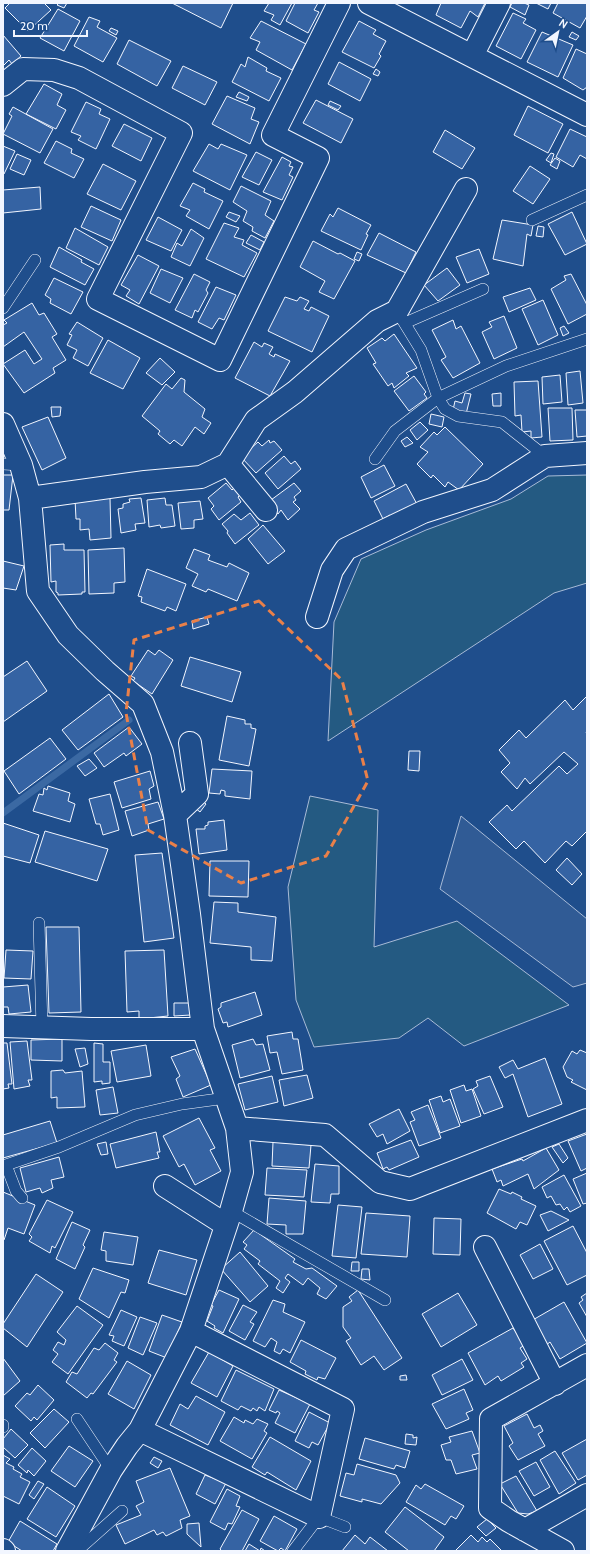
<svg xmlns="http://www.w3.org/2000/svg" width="590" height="1554" font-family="Cabin,sans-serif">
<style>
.green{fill:#245a82;stroke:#a8bbd7}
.parking{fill:#305b95;stroke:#a8bbd7}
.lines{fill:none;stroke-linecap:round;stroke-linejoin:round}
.stream{stroke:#3b69a3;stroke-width:7}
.building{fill:#3563a3;stroke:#f2f6ff}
.lane-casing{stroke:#f2f6ff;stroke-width:12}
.street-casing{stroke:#f2f6ff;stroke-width:24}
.lane{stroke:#1f4e8c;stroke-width:11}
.street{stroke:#1f4e8c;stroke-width:22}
.marked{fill:none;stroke:#ea8049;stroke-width:3;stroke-dasharray:8 5;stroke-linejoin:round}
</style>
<rect width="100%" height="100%" fill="#1f4e8c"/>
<path class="green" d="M 587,475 L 587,583 L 554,593 L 328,741 L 334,622 L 361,559 L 426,530 L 511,499 L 548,476 Z
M 310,796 L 378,810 L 374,947 L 457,921 L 569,1005 L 464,1046 L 428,1018 L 399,1038 L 314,1047 L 296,1000 L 288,887 Z"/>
<path class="parking" d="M 461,816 L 587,919 L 587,983 L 573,987 L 440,889 Z"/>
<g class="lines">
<path class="stream" d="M 3,813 L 129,720"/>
</g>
<path class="building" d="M 10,3 L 44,3 L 51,10 L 28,31 L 5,8 Z
M 59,3 L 67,3 L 64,8 L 57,5 Z
M 172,3 L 233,3 L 221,28 Z
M 269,3 L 292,3 L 280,25 L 271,20 L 274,15 L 264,11 Z
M 295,3 L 318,3 L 314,10 L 319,12 L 308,33 L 286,21 Z
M 441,3 L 485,3 L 478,17 L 470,11 L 461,28 L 436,15 Z
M 512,3 L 524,3 L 529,5 L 525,15 L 510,7 Z
M 536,3 L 551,3 L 548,9 Z
M 558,3 L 587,3 L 587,16 L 580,28 L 553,13 Z
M 58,9 L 80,21 L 64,51 L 40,38 Z
M 513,13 L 526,19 L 523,23 L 536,30 L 521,59 L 496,46 Z
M 89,17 L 100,21 L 97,27 L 117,38 L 103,62 L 74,46 Z
M 261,21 L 306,44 L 292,70 L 256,50 L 260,42 L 250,38 Z
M 359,21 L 376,30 L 373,34 L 386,41 L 379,54 L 381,56 L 374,68 L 342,52 Z
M 111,28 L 118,31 L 116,35 L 109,31 Z
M 542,32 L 573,45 L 558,77 L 527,62 Z
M 572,32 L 579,36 L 576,40 L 569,37 Z
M 3,35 L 21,56 L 12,64 L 9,60 L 3,66 Z
M 129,40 L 171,61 L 157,86 L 117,64 Z
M 576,49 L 587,54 L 587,87 L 583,90 L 563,78 Z
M 248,57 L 267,68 L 266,71 L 281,78 L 269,101 L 232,82 L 241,64 L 245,67 Z
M 339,62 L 371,79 L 360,101 L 328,84 Z
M 183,66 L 217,82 L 205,105 L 172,88 Z
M 376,69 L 380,72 L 378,76 L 373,74 Z
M 44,84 L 62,94 L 57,105 L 66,110 L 56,129 L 26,114 Z
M 239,92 L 249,97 L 247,101 L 236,97 Z
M 227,96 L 255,108 L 251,119 L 259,122 L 250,144 L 212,124 Z
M 316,100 L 353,119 L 341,143 L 303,123 Z
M 330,101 L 341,106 L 338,110 L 328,105 Z
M 86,102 L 101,109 L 99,114 L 110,119 L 96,149 L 78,140 L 81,136 L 71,132 Z
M 528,106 L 563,124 L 548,153 L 514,135 Z
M 13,107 L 53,129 L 40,153 L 3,134 L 12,116 L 9,114 Z
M 124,124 L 152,138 L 141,161 L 112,146 Z
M 570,129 L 587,137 L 587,159 L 580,155 L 573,167 L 556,157 Z
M 445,130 L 475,148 L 462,169 L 433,152 Z
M 56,141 L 72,149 L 71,153 L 84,159 L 74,178 L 44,163 Z
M 209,144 L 218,149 L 221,144 L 247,155 L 230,190 L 193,171 Z
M 3,146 L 15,151 L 4,174 L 3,174 Z
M 256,152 L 272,160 L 259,185 L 242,177 Z
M 551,153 L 554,154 L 551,163 L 546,160 Z
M 17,154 L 31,160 L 24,175 L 10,169 Z
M 282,157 L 291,162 L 289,166 L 293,167 L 289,175 L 293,177 L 282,200 L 263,192 Z
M 555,158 L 560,161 L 557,169 L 550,165 Z
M 103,164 L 136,181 L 121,210 L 87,194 Z
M 530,166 L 550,179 L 533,204 L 513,191 Z
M 193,183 L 205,189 L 204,192 L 223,201 L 209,229 L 186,216 L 190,210 L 180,206 Z
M 241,186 L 271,201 L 265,215 L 274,221 L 265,238 L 252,231 L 253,227 L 243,221 L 247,211 L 233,202 Z
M 40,187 L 41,209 L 3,213 L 3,190 Z
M 91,206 L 121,220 L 112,241 L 81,227 Z
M 338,208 L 371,225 L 366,234 L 368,235 L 361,250 L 321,231 L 330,214 L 333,217 Z
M 229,212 L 240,216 L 236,222 L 226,217 Z
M 572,212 L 587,244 L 565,255 L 548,224 Z
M 158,217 L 182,230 L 171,251 L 146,240 Z
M 502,220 L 533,225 L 531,236 L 527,234 L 523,266 L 493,259 Z
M 224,223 L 239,228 L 234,237 L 244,240 L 242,245 L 257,253 L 244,277 L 206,259 Z
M 538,226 L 544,227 L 543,237 L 536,236 Z
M 75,228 L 108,247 L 99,265 L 66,248 Z
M 191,229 L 204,238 L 190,266 L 171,257 L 177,243 L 182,246 Z
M 379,233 L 416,252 L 406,273 L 367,255 Z
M 251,235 L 264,242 L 260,250 L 246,243 Z
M 313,241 L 338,254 L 340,253 L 355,261 L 334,299 L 319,292 L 325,281 L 300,267 Z
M 59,247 L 82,260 L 81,262 L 94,269 L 85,285 L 50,267 Z
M 479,249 L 489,274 L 467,283 L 456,257 Z
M 357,252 L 362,254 L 359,261 L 354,259 Z
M 138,255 L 159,266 L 139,304 L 126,296 L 130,290 L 121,285 Z
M 447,268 L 460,285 L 438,301 L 424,285 Z
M 161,269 L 183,278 L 170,303 L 150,293 Z
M 194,274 L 210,282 L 206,290 L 208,293 L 198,312 L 195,310 L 192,318 L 175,310 Z
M 571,274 L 587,305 L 587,314 L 568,324 L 551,289 L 566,280 L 564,276 Z
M 54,278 L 83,292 L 71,314 L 50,303 L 51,299 L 45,295 Z
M 216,287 L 236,295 L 224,320 L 219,318 L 212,329 L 198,322 Z
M 530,288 L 536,300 L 509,312 L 503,297 Z
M 285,297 L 297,301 L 300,297 L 309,301 L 304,309 L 309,311 L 311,307 L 329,316 L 312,352 L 268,331 Z
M 543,300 L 558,335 L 538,345 L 522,309 Z
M 32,303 L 39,315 L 44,313 L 57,334 L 52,337 L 66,360 L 53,368 L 55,373 L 24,393 L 3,364 L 25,350 L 34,364 L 42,359 L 24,332 L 3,347 L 3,325 L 7,323 L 4,320 Z
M 504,316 L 517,348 L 494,359 L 482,332 L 492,327 L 489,322 Z
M 453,320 L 456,329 L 461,326 L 480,363 L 453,378 L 441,360 L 446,357 L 432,330 Z
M 77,322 L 103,338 L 88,366 L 73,358 L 77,350 L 67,345 L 72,335 L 69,334 Z
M 564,326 L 569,333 L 563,336 L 560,328 Z
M 394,334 L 417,368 L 406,373 L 409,376 L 394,388 L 392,383 L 388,386 L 373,364 L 376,363 L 367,348 L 382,338 L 385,341 Z
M 108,340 L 140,358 L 123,389 L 90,373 Z
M 254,342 L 262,347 L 264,343 L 273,347 L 269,354 L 274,357 L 275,354 L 290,361 L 270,396 L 235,378 Z
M 160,358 L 175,372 L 162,385 L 146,373 Z
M 580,371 L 583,403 L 568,405 L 566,373 Z
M 560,375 L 562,402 L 543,404 L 542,377 Z
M 414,376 L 426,392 L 424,394 L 427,398 L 409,411 L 394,391 Z
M 181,378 L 185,380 L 184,392 L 205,409 L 202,417 L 211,423 L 204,434 L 195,427 L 182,446 L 174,440 L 170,444 L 158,434 L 160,431 L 142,416 L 166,384 L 172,389 Z
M 538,381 L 542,437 L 531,438 L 531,431 L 522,432 L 521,415 L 515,416 L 514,382 Z
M 465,393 L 471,394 L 466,414 L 453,410 L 455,401 L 462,403 Z
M 501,393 L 501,406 L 493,406 L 492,394 Z
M 51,407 L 61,407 L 60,416 L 52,417 Z
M 548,408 L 572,408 L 573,440 L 550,441 Z
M 575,410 L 587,410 L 587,436 L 577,437 Z
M 431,414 L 444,417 L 442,427 L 429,424 Z
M 48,417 L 66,458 L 42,470 L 22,427 Z
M 420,422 L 428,430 L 417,440 L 410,430 Z
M 445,427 L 483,464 L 459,490 L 448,482 L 445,487 L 433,475 L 431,478 L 417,464 L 428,452 L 420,447 L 434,432 L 437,435 Z
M 407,437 L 413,443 L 405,447 L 401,441 Z
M 269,440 L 270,443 L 274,441 L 282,450 L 256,473 L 241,457 L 258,442 L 262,446 Z
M 284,456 L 291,464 L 295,461 L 301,469 L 278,489 L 265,473 Z
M 384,465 L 395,486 L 371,498 L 361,477 Z
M 3,475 L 13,475 L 9,510 L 3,510 Z
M 226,483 L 232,490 L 234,488 L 240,495 L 238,497 L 241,502 L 219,520 L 211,509 L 214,506 L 208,498 Z
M 294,483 L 301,491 L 294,497 L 296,500 L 293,502 L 300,509 L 288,520 L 281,510 L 278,514 L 270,504 L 271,500 Z
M 406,484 L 418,506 L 393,521 L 390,515 L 383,519 L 374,501 Z
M 110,498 L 111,538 L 90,540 L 89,529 L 80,530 L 80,519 L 76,519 L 75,499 Z
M 141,498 L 145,523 L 135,524 L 136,530 L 121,533 L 118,509 L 123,508 L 123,504 L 130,502 L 129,499 Z
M 165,498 L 166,505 L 172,505 L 175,526 L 161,528 L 160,525 L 149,527 L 147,500 Z
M 200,501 L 203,519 L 194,520 L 194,528 L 181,529 L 178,503 Z
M 250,513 L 259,525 L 235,544 L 227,533 L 228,531 L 222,524 L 234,514 L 241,520 Z
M 263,525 L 285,551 L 268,564 L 248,539 Z
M 64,544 L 64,550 L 84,550 L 85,592 L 82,592 L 82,594 L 58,595 L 58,593 L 56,592 L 56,581 L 51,582 L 50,545 Z
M 124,548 L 125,582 L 114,583 L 114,593 L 89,594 L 88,550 Z
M 194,549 L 210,555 L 208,560 L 227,567 L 229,563 L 249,573 L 237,601 L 208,589 L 206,592 L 192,586 L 198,574 L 186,568 Z
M 3,561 L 24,566 L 16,590 L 3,588 Z
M 147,569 L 186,584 L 176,611 L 167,607 L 165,611 L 141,602 L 142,597 L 138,596 Z
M 207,617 L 209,624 L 193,629 L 192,621 Z
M 148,650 L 155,655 L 159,650 L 173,660 L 152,694 L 133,681 L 135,678 L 131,676 Z
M 190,657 L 241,672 L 232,702 L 181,686 Z
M 27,661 L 47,691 L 3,722 L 3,677 Z
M 109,694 L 123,717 L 78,750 L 62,730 Z
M 587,696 L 587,731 L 586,732 L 587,734 L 587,831 L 572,846 L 566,841 L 545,863 L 524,841 L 516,849 L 489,822 L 507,805 L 512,811 L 559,766 L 567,774 L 578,764 L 564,752 L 530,784 L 525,778 L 517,789 L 501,772 L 510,763 L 499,750 L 519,730 L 526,738 L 565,700 L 573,710 Z
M 227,716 L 245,720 L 245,724 L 251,724 L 251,728 L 256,729 L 249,766 L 219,760 Z
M 129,727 L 142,744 L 126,756 L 124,753 L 104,767 L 94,753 Z
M 50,738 L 66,759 L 19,794 L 4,771 Z
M 409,751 L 420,751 L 419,771 L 408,770 Z
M 89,759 L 97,768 L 85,776 L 77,766 Z
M 212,769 L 252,771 L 250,799 L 225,796 L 225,791 L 221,790 L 220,794 L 209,793 Z
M 150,771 L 154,786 L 149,789 L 151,799 L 122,808 L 114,782 Z
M 48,786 L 70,793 L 68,801 L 75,804 L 70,822 L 33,811 L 39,794 L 43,795 L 44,788 L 47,790 Z
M 110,794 L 119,830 L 103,835 L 100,824 L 96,824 L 89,799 Z
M 200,799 L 206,804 L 200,812 L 194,807 Z
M 158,802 L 164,819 L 148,824 L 149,830 L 132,836 L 125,811 Z
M 224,820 L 227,850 L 199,854 L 196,829 L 205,829 L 205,826 L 208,825 L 208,822 Z
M 3,823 L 39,835 L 30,863 L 3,856 Z
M 45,831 L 108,849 L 97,881 L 35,862 Z
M 162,853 L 174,938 L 144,942 L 135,855 Z
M 567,858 L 582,874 L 572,885 L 556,870 Z
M 210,861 L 249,861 L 248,897 L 209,896 Z
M 214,902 L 238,903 L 238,912 L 276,917 L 272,961 L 251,960 L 251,947 L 210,943 Z
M 46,927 L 79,927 L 81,1012 L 49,1013 Z
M 6,950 L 33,951 L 31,979 L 4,978 Z
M 164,950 L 168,1016 L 139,1019 L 139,1011 L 127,1012 L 125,951 Z
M 28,985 L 31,1012 L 9,1014 L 8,1007 L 3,1007 L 3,987 Z
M 255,992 L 262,1015 L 228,1027 L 227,1022 L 223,1023 L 218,1009 L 221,1007 L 221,1003 Z
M 174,1003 L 190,1003 L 191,1015 L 174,1016 Z
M 292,1032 L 293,1039 L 298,1039 L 303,1070 L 282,1074 L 277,1052 L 270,1053 L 267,1036 Z
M 62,1039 L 62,1061 L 31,1060 L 31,1040 Z
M 253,1039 L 256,1045 L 263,1044 L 270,1070 L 240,1078 L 232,1045 Z
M 27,1041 L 32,1080 L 28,1080 L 30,1086 L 14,1089 L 10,1042 Z
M 3,1043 L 7,1043 L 12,1084 L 8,1084 L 9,1088 L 3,1089 Z
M 94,1043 L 103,1044 L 103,1062 L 110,1062 L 110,1083 L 102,1084 L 102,1081 L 94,1082 Z
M 146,1045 L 151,1076 L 117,1082 L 111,1051 Z
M 85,1048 L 88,1064 L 80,1067 L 75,1049 Z
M 195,1049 L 211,1085 L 183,1097 L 176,1079 L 180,1076 L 171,1057 Z
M 580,1050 L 587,1053 L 587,1090 L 571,1082 L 573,1080 L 567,1077 L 563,1067 L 572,1051 L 577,1054 Z
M 545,1058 L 562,1104 L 528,1117 L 513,1074 L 505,1078 L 499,1067 L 513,1060 L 518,1069 Z
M 63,1070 L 65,1073 L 82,1071 L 85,1107 L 57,1108 L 57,1097 L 51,1098 L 51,1071 Z
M 307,1075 L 313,1098 L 284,1106 L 279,1080 Z
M 272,1076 L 278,1102 L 245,1110 L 238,1084 Z
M 490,1076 L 503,1107 L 484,1114 L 473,1089 L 478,1086 L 476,1081 Z
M 464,1085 L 466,1091 L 472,1089 L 481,1116 L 461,1123 L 450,1090 Z
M 113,1087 L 118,1113 L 100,1115 L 96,1090 Z
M 441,1096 L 443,1102 L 450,1099 L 460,1126 L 440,1133 L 429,1100 Z
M 428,1105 L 441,1138 L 419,1146 L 410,1122 L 415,1120 L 411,1112 Z
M 399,1109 L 410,1131 L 387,1144 L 383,1134 L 377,1137 L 369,1124 Z
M 199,1118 L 215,1148 L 210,1150 L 221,1171 L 195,1185 L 184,1164 L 179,1167 L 163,1136 Z
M 50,1121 L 57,1143 L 3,1158 L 3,1135 Z
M 156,1132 L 160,1152 L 157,1152 L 159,1158 L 116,1168 L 110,1144 Z
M 587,1134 L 587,1168 L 581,1171 L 568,1141 Z
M 411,1140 L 419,1157 L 389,1170 L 387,1167 L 383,1169 L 377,1153 Z
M 106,1142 L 108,1154 L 101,1155 L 97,1144 Z
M 273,1142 L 311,1145 L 309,1168 L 272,1166 Z
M 559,1144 L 568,1158 L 563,1163 L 552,1147 Z
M 546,1148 L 559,1170 L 534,1189 L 528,1174 L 503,1186 L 501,1180 L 497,1182 L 492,1169 L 522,1159 L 523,1161 Z
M 59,1157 L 64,1177 L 51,1180 L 53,1188 L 42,1193 L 40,1188 L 26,1192 L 20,1168 Z
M 315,1164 L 339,1166 L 339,1194 L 331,1194 L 330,1203 L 311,1202 Z
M 267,1168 L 307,1170 L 304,1197 L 265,1195 Z
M 587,1173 L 587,1203 L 583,1204 L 573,1179 Z
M 564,1175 L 581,1206 L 570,1212 L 567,1207 L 564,1210 L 560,1204 L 556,1205 L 551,1196 L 547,1198 L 542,1187 Z
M 499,1189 L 511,1194 L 512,1192 L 522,1197 L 521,1199 L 536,1206 L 527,1225 L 520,1222 L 516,1229 L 487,1213 Z
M 3,1192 L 35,1205 L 24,1234 L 8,1228 L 4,1240 L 3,1239 Z
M 269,1198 L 306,1201 L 303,1234 L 286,1234 L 286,1225 L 267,1224 Z
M 47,1200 L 73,1212 L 55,1248 L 52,1246 L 50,1253 L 29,1241 L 32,1237 L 29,1234 Z
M 338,1205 L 362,1207 L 356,1258 L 332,1256 Z
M 551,1211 L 569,1220 L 548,1231 L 540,1215 Z
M 366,1213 L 410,1216 L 407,1257 L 361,1254 Z
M 434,1218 L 461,1219 L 460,1255 L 433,1254 Z
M 72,1222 L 90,1230 L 83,1245 L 85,1247 L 75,1269 L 56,1259 Z
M 573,1226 L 587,1253 L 587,1275 L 567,1285 L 544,1241 Z
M 254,1230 L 295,1259 L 293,1262 L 306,1269 L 312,1268 L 337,1286 L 326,1299 L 317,1294 L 320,1288 L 308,1278 L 303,1285 L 288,1274 L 285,1278 L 290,1282 L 283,1293 L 276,1288 L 280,1281 L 258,1264 L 260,1261 L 244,1249 L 247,1245 L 243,1242 Z
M 104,1232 L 138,1237 L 133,1265 L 106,1261 L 106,1251 L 101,1250 Z
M 540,1244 L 553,1269 L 533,1279 L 520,1255 Z
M 159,1250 L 197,1260 L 186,1295 L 148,1283 Z
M 240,1252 L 268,1286 L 250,1302 L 221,1269 Z
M 352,1262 L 359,1262 L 359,1271 L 351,1271 Z
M 93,1268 L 129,1280 L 125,1293 L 121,1292 L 109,1318 L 79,1299 Z
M 362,1269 L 369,1269 L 370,1280 L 361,1279 Z
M 36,1274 L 63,1292 L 27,1347 L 3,1328 L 3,1324 Z
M 219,1290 L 239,1299 L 223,1333 L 214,1328 L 215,1326 L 207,1321 L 213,1306 L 211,1305 Z
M 358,1290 L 402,1358 L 384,1370 L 374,1356 L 361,1365 L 346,1341 L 351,1338 L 343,1327 L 343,1307 L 352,1301 L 349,1297 Z
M 458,1293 L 477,1325 L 441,1347 L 422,1314 Z
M 587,1293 L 587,1317 L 579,1303 L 583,1300 L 581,1297 Z
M 273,1300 L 285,1304 L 283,1312 L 305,1322 L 290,1353 L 283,1349 L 280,1354 L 274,1351 L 277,1342 L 271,1338 L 265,1347 L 253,1341 Z
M 564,1302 L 587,1343 L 560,1359 L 550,1342 L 545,1346 L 531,1321 Z
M 243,1305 L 257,1312 L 250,1322 L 254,1324 L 245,1340 L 229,1331 Z
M 77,1306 L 103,1325 L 68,1374 L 52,1362 L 58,1354 L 53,1350 L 58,1342 L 64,1345 L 66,1340 L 57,1332 Z
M 121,1310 L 137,1317 L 124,1346 L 112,1341 L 114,1336 L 109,1335 Z
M 162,1315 L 182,1322 L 167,1358 L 149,1351 Z
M 140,1317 L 157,1323 L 143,1355 L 128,1348 Z
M 513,1328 L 525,1345 L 520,1348 L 527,1359 L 521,1363 L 524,1367 L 501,1381 L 498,1376 L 485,1385 L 468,1353 Z
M 301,1340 L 336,1358 L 325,1379 L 318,1377 L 317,1380 L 305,1374 L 306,1371 L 290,1362 Z
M 105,1343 L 118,1353 L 114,1360 L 117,1362 L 93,1394 L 91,1393 L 87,1398 L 66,1382 L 72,1372 L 77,1374 L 94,1348 L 99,1350 Z
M 209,1352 L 233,1366 L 217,1397 L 191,1383 Z
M 3,1358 L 20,1381 L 3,1396 Z
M 462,1359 L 473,1380 L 442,1395 L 432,1375 Z
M 127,1361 L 151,1375 L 134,1409 L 108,1394 Z
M 236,1370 L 274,1389 L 265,1411 L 259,1407 L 257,1411 L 253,1408 L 251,1411 L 241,1406 L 238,1410 L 221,1401 Z
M 406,1375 L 407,1380 L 400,1380 L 400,1376 Z
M 38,1385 L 54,1400 L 37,1420 L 34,1417 L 31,1421 L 15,1406 L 27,1393 L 30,1395 Z
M 464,1389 L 473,1410 L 466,1413 L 469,1419 L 446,1429 L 432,1404 Z
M 279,1390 L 310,1404 L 295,1433 L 275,1423 L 280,1413 L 277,1411 L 276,1413 L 269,1410 Z
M 196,1396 L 225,1412 L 208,1445 L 170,1425 L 180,1404 L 188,1409 Z
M 54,1409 L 69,1422 L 45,1448 L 30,1433 Z
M 309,1412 L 330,1423 L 318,1445 L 312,1442 L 309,1448 L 295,1441 Z
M 527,1414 L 534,1428 L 540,1425 L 543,1431 L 538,1434 L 545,1446 L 518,1460 L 509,1446 L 513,1443 L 504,1426 Z
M 234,1417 L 244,1423 L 245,1420 L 253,1424 L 257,1419 L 268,1424 L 264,1431 L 267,1433 L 252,1459 L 220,1441 Z
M 11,1429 L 28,1445 L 15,1458 L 3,1447 L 3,1439 Z
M 472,1431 L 480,1453 L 472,1455 L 477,1469 L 456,1474 L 451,1460 L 446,1460 L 441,1445 L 451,1442 L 449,1437 Z
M 406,1434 L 413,1435 L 413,1438 L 417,1437 L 416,1445 L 405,1444 Z
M 270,1437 L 311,1461 L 296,1490 L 267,1472 L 265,1475 L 252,1467 Z
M 365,1438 L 410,1451 L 405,1468 L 396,1465 L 394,1469 L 359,1459 Z
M 587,1439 L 587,1475 L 578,1480 L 562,1453 Z
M 69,1446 L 93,1461 L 75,1487 L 51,1471 Z
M 32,1448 L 46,1461 L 34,1476 L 28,1470 L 27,1473 L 18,1465 Z
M 555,1451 L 576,1483 L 559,1494 L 540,1460 Z
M 3,1455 L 10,1459 L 6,1463 L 14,1467 L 13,1469 L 22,1474 L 20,1477 L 30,1482 L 19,1504 L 3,1496 Z
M 154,1457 L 162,1461 L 158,1468 L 150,1463 Z
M 536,1462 L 550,1487 L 534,1496 L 519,1471 Z
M 357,1464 L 396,1475 L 400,1483 L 381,1504 L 362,1499 L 362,1502 L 340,1496 L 346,1473 L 354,1475 Z
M 170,1468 L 190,1516 L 180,1520 L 182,1528 L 166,1536 L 163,1532 L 157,1535 L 154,1530 L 125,1544 L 116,1525 L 141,1515 L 136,1506 L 144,1502 L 136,1481 Z
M 205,1475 L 226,1483 L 215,1504 L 196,1494 Z
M 516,1476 L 537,1511 L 528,1514 L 518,1513 L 500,1484 Z
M 38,1481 L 44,1484 L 34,1499 L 29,1495 Z
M 425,1484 L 464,1506 L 456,1519 L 451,1516 L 445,1525 L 406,1502 L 416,1485 L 421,1489 Z
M 47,1487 L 75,1506 L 56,1537 L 27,1519 Z
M 227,1489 L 240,1496 L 236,1506 L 240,1507 L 232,1524 L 228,1523 L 225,1530 L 210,1522 Z
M 405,1507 L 444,1537 L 434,1551 L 409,1551 L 385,1532 Z
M 242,1510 L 259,1519 L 242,1551 L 222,1551 L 220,1549 Z
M 274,1516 L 297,1529 L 285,1551 L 281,1548 L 278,1551 L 260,1541 Z
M 487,1519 L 496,1528 L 486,1536 L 477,1527 Z
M 20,1521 L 57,1544 L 53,1551 L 22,1551 L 8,1542 Z
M 199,1523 L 201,1547 L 187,1534 L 187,1524 Z
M 355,1535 L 365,1544 L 370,1537 L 388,1551 L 342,1551 Z
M 471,1535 L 478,1542 L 482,1537 L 487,1542 L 490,1539 L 502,1551 L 455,1551 Z
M 249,1544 L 260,1551 L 261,1548 L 265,1551 L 245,1551 Z"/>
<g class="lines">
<g class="lane-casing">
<path id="lane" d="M 532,220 L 587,195
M 3,308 L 35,260
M 397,311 L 421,350 L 438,398 L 445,409 L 458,416 L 502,422 L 545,456
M 405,323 L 483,289
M 375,459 L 395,431 L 438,398 L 506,366 L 587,339
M 3,464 L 21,465
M 39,923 L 42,1027
M 6,1165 L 16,1191 L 22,1198
M 3,1166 L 59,1147 L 135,1115 L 182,1104 L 226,1098
M 231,1211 L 385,1300
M 77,1419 L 111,1470
M 3,1425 L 3,1427
M 77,1551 L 122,1511
M 293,1551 L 319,1517 L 345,1527"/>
</g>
<g class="street-casing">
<path id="street" d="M 369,3 L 472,56 L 499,3
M 472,56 L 587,115
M 3,85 L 23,69 L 54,70 L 79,78 L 181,133 L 98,299 L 220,360 L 318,158 L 273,135 L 339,3
M 3,424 L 21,465 L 30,498 L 38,591 L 68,635 L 105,671 L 143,704 L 162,752 L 175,815 L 189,914 L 203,1029 L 237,1128 L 242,1172 L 231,1211 L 191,1331 L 140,1430 L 127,1446 L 111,1470 L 67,1551
M 228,464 L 266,510
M 30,498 L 145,482 L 201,477 L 228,464 L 256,420 L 295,392 L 377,321 L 397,311 L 466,189
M 317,617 L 332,570 L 346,549 L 423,512 L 492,490 L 545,456 L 587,453
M 175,815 L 197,794 L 190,743
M 3,1026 L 91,1029 L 203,1029
M 237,1128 L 325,1135 L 380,1182 L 410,1189 L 587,1120
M 165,1186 L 226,1225
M 485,1247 L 555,1384
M 140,1430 L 319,1517 L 343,1409 L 191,1331
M 525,1530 L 587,1495
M 3,1550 L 4,1551
M 563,1551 L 509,1521 L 490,1508 L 491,1419 L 587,1365"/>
</g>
<use href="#lane" class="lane"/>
<use href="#street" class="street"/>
</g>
<path class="marked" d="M 259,601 L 342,680 L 368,781 L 326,856 L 241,883 L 148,830 L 126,713 L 134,640 Z"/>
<rect width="590" height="1554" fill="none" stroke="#f2f6ff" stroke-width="8"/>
<g transform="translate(558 32) rotate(33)" stroke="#1f4e8c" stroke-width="3" paint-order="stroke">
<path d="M0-3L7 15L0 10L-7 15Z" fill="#f2f6ff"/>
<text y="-6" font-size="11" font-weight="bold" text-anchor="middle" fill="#f2f6ff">N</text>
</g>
<path d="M14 30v6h73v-6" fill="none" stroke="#f2f6ff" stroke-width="2"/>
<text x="20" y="30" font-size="12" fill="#f2f6ff" stroke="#1f4e8c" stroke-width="3" paint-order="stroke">20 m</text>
</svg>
